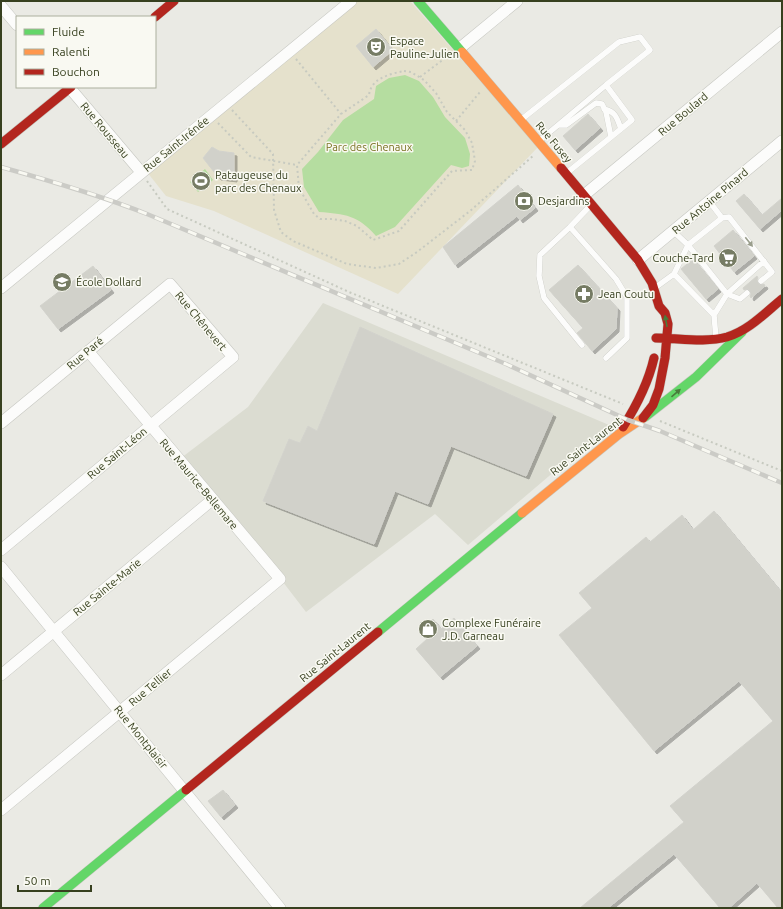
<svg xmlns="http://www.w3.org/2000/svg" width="783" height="909" font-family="Ubuntu,sans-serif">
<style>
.built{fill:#dbdcd1}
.green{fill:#e5e1cc}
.water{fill:#b5dda0}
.building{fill:#d1d1ca;stroke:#d3d3cd;filter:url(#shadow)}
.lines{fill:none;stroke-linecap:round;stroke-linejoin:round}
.lane-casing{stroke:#c6c7c1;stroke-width:6}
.street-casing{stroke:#c6c7c1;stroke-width:12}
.fast-casing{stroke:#c5c6be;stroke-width:10}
.slow-casing{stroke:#c5c6be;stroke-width:10}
.jam-casing{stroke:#c5c6be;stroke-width:10}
.path{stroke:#c7cac0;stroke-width:2;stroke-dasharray:2 3;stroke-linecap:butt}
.lane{stroke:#fcfcfb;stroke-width:5.5}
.street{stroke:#fcfcfb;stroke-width:11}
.fast{stroke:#63d668;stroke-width:9}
.slow{stroke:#ff974d;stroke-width:9}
.jam{stroke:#b3261e;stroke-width:9}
.rail-casing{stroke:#cbcbc6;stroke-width:4.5}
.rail{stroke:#f9f9f2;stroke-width:3;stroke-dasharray:9;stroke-linecap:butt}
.oneway{fill:#9a9e8d}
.oneway2{fill:#497c3c}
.labels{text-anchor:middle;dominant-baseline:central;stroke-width:3;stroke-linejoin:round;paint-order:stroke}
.poi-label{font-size:11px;fill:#37401f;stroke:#f9f9f2;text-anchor:start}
.street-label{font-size:11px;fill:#37401f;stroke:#f9f9f2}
.park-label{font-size:11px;fill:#7b7425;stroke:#f9f9f2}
</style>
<defs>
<filter id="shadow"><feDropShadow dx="3" dy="3" stdDeviation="0" flood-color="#0004"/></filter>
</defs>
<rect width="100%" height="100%" fill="#eaeae4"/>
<path class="built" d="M 323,303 L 609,425 L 468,545 L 435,514 L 306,612 L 217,496 L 181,458 L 248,407 Z"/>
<path class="green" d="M 354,1 L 410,1 L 538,147 L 398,294 L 214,211 L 166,196 L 147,172 Z"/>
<path class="water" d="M 405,75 L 419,81 L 433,97 L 445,117 L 465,138 L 470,154 L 469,166 L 462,168 L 451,165 L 395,227 L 376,236 C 358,215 345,214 319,212 L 304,187 L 302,169 L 318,152 L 343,120 L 374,99 L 376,86 L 389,78 Z
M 205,169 L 213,180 L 198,192 L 190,182 Z"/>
<path class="building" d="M 376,29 L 393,50 L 373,67 L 356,46 Z
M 588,114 L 600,128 L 575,150 L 563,136 Z
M 212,147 L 219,151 L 234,153 L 234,179 L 218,177 L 203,158 Z
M 518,185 L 535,208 L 520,220 L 517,216 L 455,265 L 443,247 Z
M 744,194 L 762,215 L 782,198 L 782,210 L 760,229 L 736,201 Z
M 733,230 L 754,256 L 734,272 L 714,246 Z
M 693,259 L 718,289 L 706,299 L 681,269 Z
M 578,265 L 617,308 L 616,329 L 592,351 L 577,333 L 583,328 L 549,290 Z
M 93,266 L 111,290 L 58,329 L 40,306 Z
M 757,276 L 758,278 L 757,280 L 758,283 L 760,285 L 764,284 L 765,286 L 751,298 L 750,296 L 751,294 L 750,291 L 748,289 L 744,290 L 743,288 Z
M 360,327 L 553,414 L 526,476 L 451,446 L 428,504 L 395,491 L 374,544 L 263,501 L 289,439 L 300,443 L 308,426 L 317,431 Z
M 714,511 L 782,593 L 782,908 L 778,908 L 757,883 L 729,908 L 720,908 L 674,854 L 608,908 L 580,908 L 684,822 L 670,806 L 773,721 L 739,681 L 654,751 L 559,635 L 592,608 L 579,593 L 646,537 L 650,542 L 682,515 L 693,530 Z
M 454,618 L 477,646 L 440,677 L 416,649 L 428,638 L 421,630 L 433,619 L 441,629 Z
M 223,790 L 235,805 L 221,817 L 208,801 Z"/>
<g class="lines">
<g class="lane-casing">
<path id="lane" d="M 604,109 C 616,112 617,118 621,129
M 522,119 L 619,42 L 640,37 L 650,50 L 606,85 L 539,141
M 559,125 L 566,125 L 596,103 L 602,104 L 606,112 L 611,137
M 568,172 L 632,120 L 606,85
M 589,207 L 570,227 L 616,279 L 627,297 L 627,338 L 606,358
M 722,218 L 729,217 L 772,272 L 761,281
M 570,227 L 540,255 L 539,276 L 544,298 L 582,345
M 673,231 L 688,245 L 722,218 L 709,201
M 674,274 L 714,315
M 656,287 L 674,274 L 688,245 L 727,294 L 714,315 L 716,338
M 747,293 L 740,299 L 727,294 L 764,261"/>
</g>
<g class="street-casing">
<path id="street" d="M 1,6 L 17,25
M 460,48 L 517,1
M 69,87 L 141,172
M 583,196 L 782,32
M 638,260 L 782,141
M 1,288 L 351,1
M 1,423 L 170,284 L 233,357 L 1,550
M 1,567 L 280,908
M 1,675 L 212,500
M 1,810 L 280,579 L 88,351"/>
</g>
<g class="fast-casing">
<path id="fast" d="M 418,1 L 462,52
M 645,417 L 696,377 L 742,332
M 378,632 L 522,513
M 43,908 L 186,790"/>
</g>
<g class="slow-casing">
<path id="slow" d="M 462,52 L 561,168
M 522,513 L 619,434 L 643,418"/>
</g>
<g class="jam-casing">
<path id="jam" d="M 155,17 L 174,1
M 1,144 L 71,87
M 561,168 L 638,260 L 652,283 L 659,306 L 665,313 L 668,324 L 665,358 L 659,389 L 653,405 L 643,418
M 656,338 C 679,338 704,343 727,337 C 748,331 765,313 782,299
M 623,427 C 637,405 648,384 654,358
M 186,790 L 378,632"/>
</g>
<path class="path" d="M 296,59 L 341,114
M 404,71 L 411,72 L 424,80 L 436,93 L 447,112 L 465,130 L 472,143 L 475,161 L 472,170 L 452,171 L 399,231 L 373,240 L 357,226 L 345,221 L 332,219 L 320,219 L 314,214 L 299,188 L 297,165 L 341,114 L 369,95 C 371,78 390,74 404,71 Z
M 420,77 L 448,56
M 232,110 L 273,154 L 274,210 L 281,232 L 293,241 L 347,264 L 376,268 L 399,264 L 417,252 L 470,211 L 533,156
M 456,121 L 480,92
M 218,123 L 251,157 L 297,165
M 147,181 L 167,209 L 349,292 L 623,404
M 660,421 L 782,471"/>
<use href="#lane" class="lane"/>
<use href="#street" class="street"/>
<use href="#fast" class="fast"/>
<use href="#slow" class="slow"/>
<use href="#jam" class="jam"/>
<g class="rail-casing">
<path id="rail" d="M 1,167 C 51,181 99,195 147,214 L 506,364 L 628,420 L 660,431 L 782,483"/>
</g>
<use href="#rail" class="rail"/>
</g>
<defs><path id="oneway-solid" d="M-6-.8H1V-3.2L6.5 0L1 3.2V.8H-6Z"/></defs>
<use class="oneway" href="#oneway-solid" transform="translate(749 242) rotate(52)"/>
<g class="oneway2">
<use href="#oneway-solid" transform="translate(666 321) rotate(-100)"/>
<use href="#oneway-solid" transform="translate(676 393) rotate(-41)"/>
</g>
<defs>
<g id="theatre-disc" transform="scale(1)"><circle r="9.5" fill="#767c64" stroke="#f9f9f2"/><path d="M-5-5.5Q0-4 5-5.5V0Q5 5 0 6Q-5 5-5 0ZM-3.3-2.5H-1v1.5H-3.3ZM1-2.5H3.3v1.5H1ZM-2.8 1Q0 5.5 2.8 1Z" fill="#fff"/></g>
<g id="stadium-disc" transform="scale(1)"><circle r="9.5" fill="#767c64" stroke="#f9f9f2"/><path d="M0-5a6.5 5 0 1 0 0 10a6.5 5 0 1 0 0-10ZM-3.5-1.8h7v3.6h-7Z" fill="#fff"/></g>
<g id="bank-disc" transform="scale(1)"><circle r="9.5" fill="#767c64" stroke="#f9f9f2"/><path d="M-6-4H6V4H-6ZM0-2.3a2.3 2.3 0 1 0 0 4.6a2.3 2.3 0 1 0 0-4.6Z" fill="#fff"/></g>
<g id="supermarket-disc" transform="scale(1)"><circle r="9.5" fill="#767c64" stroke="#f9f9f2"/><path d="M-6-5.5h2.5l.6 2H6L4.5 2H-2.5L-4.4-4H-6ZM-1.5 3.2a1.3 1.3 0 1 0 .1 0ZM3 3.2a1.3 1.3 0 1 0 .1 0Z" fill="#fff"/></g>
<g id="school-disc" transform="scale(1)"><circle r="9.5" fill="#767c64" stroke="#f9f9f2"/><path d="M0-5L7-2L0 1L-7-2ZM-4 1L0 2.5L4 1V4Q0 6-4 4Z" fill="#fff"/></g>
<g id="pharmacy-disc" transform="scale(1)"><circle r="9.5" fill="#767c64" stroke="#f9f9f2"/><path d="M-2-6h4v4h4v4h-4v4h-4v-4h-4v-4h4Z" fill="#fff"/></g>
<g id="shop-disc" transform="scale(1)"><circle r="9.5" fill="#767c64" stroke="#f9f9f2"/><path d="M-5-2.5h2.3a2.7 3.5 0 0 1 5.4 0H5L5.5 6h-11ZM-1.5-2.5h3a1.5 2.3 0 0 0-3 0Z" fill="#fff"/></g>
</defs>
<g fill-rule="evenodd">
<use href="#theatre-disc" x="376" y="47"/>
<use href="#stadium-disc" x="201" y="181"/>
<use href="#bank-disc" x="524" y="201"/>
<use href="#supermarket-disc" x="728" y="258"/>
<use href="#school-disc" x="62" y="282"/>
<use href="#pharmacy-disc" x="584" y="294"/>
<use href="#shop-disc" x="428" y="629"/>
</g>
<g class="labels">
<g class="poi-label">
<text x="390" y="41">Espace<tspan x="390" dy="13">Pauline-Julien</tspan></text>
<text x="215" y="175">Pataugeuse du<tspan x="215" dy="13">parc des Chenaux</tspan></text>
<text x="538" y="201">Desjardins</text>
<text x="714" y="258" text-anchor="end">Couche-Tard</text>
<text x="76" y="282">École Dollard</text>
<text x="598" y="294">Jean Coutu</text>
<text x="442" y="623">Complexe Funéraire<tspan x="442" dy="13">J.D. Garneau</tspan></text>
</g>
<g class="street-label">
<text transform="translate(683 114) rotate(-40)">Rue Boulard</text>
<text transform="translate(105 130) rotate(50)">Rue Rousseau</text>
<text transform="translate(554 142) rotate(50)">Rue Fusey</text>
<text transform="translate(176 144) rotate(-39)">Rue Saint-Irénée</text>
<text transform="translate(710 201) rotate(-40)">Rue Antoine Pinard</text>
<text transform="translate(201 321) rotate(50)">Rue Chênevert</text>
<text transform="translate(85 353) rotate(-40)">Rue Paré</text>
<text transform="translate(586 446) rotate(-38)">Rue Saint-Laurent</text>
<text transform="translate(117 453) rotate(-40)">Rue Saint-Léon</text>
<text transform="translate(199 484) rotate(50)">Rue Maurice-Bellemare</text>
<text transform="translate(107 587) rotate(-39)">Rue Sainte-Marie</text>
<text transform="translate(335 652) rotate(-39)">Rue Saint-Laurent</text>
<text transform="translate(150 687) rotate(-40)">Rue Tellier</text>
<text transform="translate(141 737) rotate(51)">Rue Montplaisir</text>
</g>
<g class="park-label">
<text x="369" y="147">Parc des Chenaux</text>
</g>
</g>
<rect width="783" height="909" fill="none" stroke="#37401f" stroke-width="4"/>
<rect x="16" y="16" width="140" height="72" fill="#f9f9f2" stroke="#abaf9e"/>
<rect x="24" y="29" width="20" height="6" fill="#63d668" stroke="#abaf9e"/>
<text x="52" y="36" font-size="12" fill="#37401f">Fluide</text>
<rect x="24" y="49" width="20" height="6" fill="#ff974d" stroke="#abaf9e"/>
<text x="52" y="56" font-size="12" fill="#37401f">Ralenti</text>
<rect x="24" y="69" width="20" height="6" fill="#b3261e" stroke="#abaf9e"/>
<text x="52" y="76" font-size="12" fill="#37401f">Bouchon</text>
<path d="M18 885v6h73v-6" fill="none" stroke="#37401f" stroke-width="2"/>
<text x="24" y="885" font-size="12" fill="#37401f" stroke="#f9f9f2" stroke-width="3" paint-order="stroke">50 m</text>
</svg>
